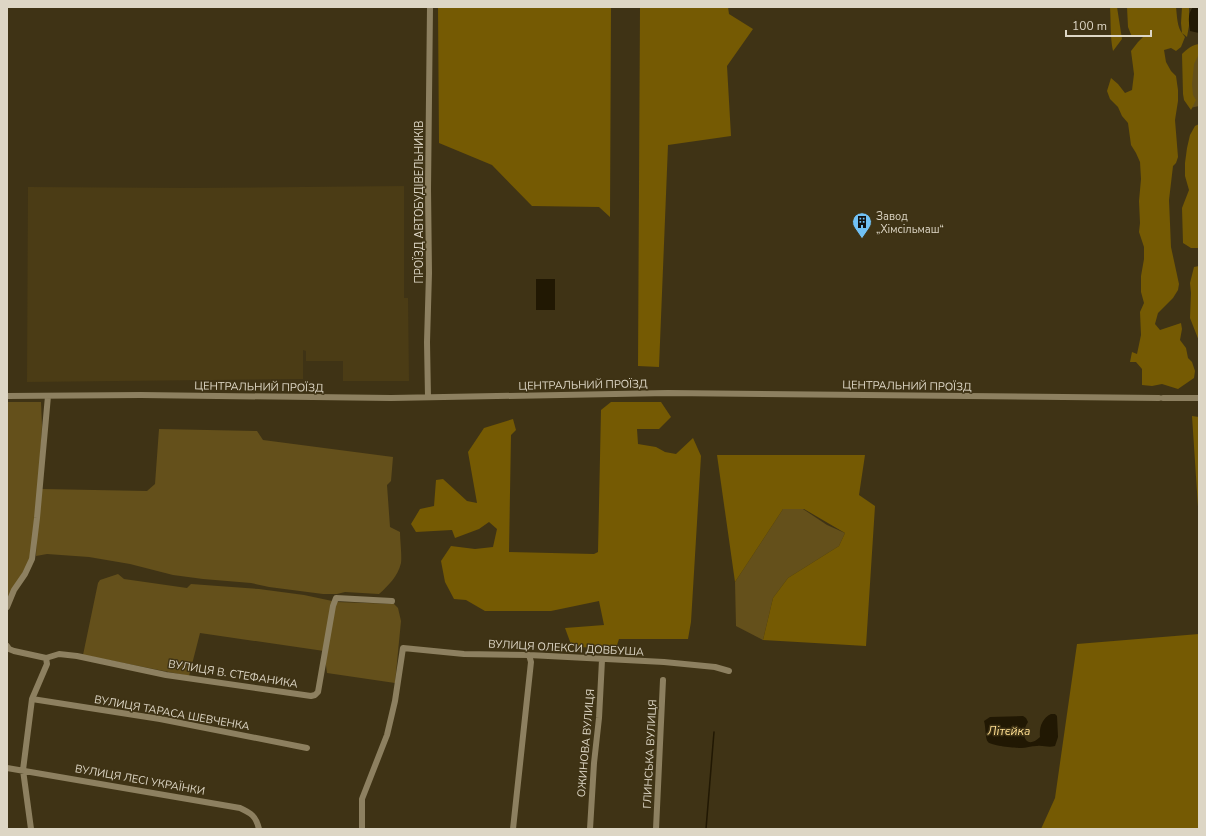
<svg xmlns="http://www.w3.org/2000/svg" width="1206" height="836" font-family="'Nunito Sans',sans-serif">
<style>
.built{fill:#4b3c15}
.green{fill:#64501b}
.forest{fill:#755a03}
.water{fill:#211803}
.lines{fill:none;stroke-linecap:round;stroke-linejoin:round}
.stream{stroke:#211803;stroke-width:1.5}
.minor{stroke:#8d8060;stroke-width:6}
.labels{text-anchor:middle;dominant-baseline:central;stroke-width:3;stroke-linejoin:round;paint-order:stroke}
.street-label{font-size:11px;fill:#ddd6c5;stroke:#3f3315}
.poi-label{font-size:11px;fill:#ddd6c5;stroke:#3f3315;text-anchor:start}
.water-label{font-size:12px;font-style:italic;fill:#fddd90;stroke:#3f3315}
</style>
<rect width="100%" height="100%" fill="#3f3315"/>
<path class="built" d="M 404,186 L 404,298 L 408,298 L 409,381 L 343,381 L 343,361 L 306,361 L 306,351 L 303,350 L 303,379 L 27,382 L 28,187 L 190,188 Z"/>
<path class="green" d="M 1199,45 L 1199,106 L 1190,108 L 1187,70 Z
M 7,402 L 41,402 L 42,426 L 38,495 L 31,558 L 7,601 Z
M 159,429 L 257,431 L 263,440 L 393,457 L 391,481 L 387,485 L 390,527 L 400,532 C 400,540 402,556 401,563 C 398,576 388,586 379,594 L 345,592 L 337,594 L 323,594 L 269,587 L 251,583 L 203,579 L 173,575 L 130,564 L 89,557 L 47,554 L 36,556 L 37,533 L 42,489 L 147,491 L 155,484 Z
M 783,509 L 803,509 L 827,525 L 845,533 L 839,546 L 788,578 L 773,598 L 763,640 L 736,626 L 735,582 Z
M 118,574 L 124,579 L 187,588 L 191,584 L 259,589 L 304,595 L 337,602 L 394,604 L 398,608 L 401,621 L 395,683 L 327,673 L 324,651 L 200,633 L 189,676 L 83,655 L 98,583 L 100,580 Z"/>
<path class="forest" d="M 438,7 L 611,7 L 610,217 L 599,207 L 532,206 L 492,165 L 439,143 Z
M 640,7 L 728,7 L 729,14 L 753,29 L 727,66 L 731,136 L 668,145 L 659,367 L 638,366 Z
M 1110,7 L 1117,7 L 1122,39 L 1113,51 C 1110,37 1111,22 1110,7 Z
M 1127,7 L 1176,7 C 1177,15 1177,27 1182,33 L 1181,23 L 1182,7 L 1189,7 L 1189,26 L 1187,37 L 1182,33 L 1185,37 L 1181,47 L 1176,51 L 1171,48 L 1164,50 L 1166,62 L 1171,71 L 1176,76 L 1178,90 L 1178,101 L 1175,120 L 1178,157 L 1176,163 L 1173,166 L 1169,200 L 1171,247 L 1179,284 L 1178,290 L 1173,298 L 1158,313 L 1155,324 L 1160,330 L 1181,323 L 1182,329 L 1180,340 L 1186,348 L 1188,358 L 1192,362 L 1195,371 L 1194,378 L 1178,389 L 1162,384 L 1152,386 L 1142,385 L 1142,369 L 1136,362 L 1130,362 L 1132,352 L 1137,354 L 1141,335 L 1140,312 L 1144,303 L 1141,292 L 1141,276 L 1144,259 L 1144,247 L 1139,232 L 1140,223 L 1139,201 L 1141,179 L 1140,162 L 1136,153 L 1131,145 L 1128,123 L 1122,116 L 1118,107 L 1110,99 L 1107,91 L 1111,78 L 1118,84 L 1125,93 L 1132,90 L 1134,74 L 1131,51 L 1138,42 L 1143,37 L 1132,37 L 1128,27 Z
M 1199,44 L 1199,54 L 1194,64 L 1192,84 L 1193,95 L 1196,100 L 1191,110 L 1184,100 L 1183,94 L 1182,54 C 1187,49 1192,45 1199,44 Z
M 1199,124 L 1199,248 L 1191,248 L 1183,243 L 1182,208 L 1189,190 L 1185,176 L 1185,163 L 1187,148 L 1190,135 L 1195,126 Z
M 1199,266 L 1199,341 L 1190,318 L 1191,293 L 1190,283 L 1194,267 Z
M 611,402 L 661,402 L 671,417 L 659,429 L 637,429 L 638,444 L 656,447 L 665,452 L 676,454 L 693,438 L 701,456 L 691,622 L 688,639 L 619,639 L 616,648 L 572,647 L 565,628 L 604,625 L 599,601 L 551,611 L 485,611 L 466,600 L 454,599 L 445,582 L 441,561 L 451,546 L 475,549 L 493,547 L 497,529 L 489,522 L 479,529 L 455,538 L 452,530 L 416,532 L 411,524 L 420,509 L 434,506 L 436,480 L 443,479 L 467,501 L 477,503 L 468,452 L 484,428 L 513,419 L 516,430 L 511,435 L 509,552 L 594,554 L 598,552 L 601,410 Z
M 1192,416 L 1199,417 L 1199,522 Z
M 717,455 L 865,455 L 859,495 L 875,506 L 866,646 L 763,640 L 773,598 L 788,578 L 839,546 L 845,533 L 804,509 L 783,509 L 735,582 Z
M 1199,634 L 1199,829 L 1041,829 L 1055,798 L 1077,644 Z"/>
<path class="water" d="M 1193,7 L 1199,7 L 1199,33 L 1190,31 C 1189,23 1187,14 1193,7 Z
M 536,279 L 555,279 L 555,310 L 536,310 Z
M 1051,714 L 1055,714 L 1057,716 L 1058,737 L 1055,746 C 1048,748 1043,745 1037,746 C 1031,746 1026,748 1021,748 C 1015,748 992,746 988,742 C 985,739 986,727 984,721 L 990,717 L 1023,716 L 1026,718 L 1028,722 C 1019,736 1027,750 1040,737 C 1039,728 1042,718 1051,714 Z"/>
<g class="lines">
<path class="stream" d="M 706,829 L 714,732"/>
<path class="minor" d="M 7,396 L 141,395 L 391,398 L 668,393 L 1159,398
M 428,397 L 427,342 L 429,273 L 428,189 L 430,7
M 1163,398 L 1199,398
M 7,607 L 14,590 L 25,574 L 32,559 L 37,518 L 48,396
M 7,646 L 9,649 L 14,651 L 46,658 L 59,654 L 77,656 L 166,675 L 311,696 L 315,695 L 318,692 L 333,606 L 336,598 L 392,601
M 32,699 L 160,719 L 307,748
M 7,768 L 240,808 C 251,813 256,816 259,829
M 31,829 L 23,770 L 32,699 L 47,664 L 46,658
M 362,829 L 362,799 L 387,735 L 395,701 L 403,648 L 464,654 L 529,655 L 664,662 L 715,667 L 729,671
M 513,829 L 531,662 L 529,655
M 590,829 L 594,763 L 599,718 L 602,660
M 656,829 L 663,680"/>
</g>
<defs>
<g id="building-pin" transform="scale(1)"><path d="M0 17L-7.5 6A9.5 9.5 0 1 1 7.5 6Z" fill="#71c1f5" stroke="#3f3315"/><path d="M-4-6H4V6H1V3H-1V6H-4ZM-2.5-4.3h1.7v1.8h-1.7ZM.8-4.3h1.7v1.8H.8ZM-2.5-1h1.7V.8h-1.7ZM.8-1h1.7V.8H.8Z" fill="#111"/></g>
</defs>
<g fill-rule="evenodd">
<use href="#building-pin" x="862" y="222"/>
</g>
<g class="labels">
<g class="street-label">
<text transform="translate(419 202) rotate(-90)">ПРОЇЗД АВТОБУДІВЕЛЬНИКІВ</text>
<text transform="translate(583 385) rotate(-1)">ЦЕНТРАЛЬНИЙ ПРОЇЗД</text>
<text transform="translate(907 386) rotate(1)">ЦЕНТРАЛЬНИЙ ПРОЇЗД</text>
<text transform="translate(259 387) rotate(1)">ЦЕНТРАЛЬНИЙ ПРОЇЗД</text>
<text transform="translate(566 648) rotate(3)">ВУЛИЦЯ ОЛЕКСИ ДОВБУША</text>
<text transform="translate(233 674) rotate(9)">ВУЛИЦЯ В. СТЕФАНИКА</text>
<text transform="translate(172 713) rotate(10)">ВУЛИЦЯ ТАРАСА ШЕВЧЕНКА</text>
<text transform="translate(586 743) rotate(-85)">ОЖИНОВА ВУЛИЦЯ</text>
<text transform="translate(650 754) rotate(-87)">ГЛИНСЬКА ВУЛИЦЯ</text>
<text transform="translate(140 780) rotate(10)">ВУЛИЦЯ ЛЕСІ УКРАЇНКИ</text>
</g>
<g class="poi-label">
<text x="876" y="216">Завод<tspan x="876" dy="13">„Хімсільмаш“</tspan></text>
</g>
<g class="water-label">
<text x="1009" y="731">Літєйка</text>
</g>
</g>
<rect width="1206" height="836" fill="none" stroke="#ddd6c5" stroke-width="16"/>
<path d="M1066 30v6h85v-6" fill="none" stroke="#ddd6c5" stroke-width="2"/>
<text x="1072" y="30" font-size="12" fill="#ddd6c5" stroke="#3f3315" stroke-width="3" paint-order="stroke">100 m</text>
</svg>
